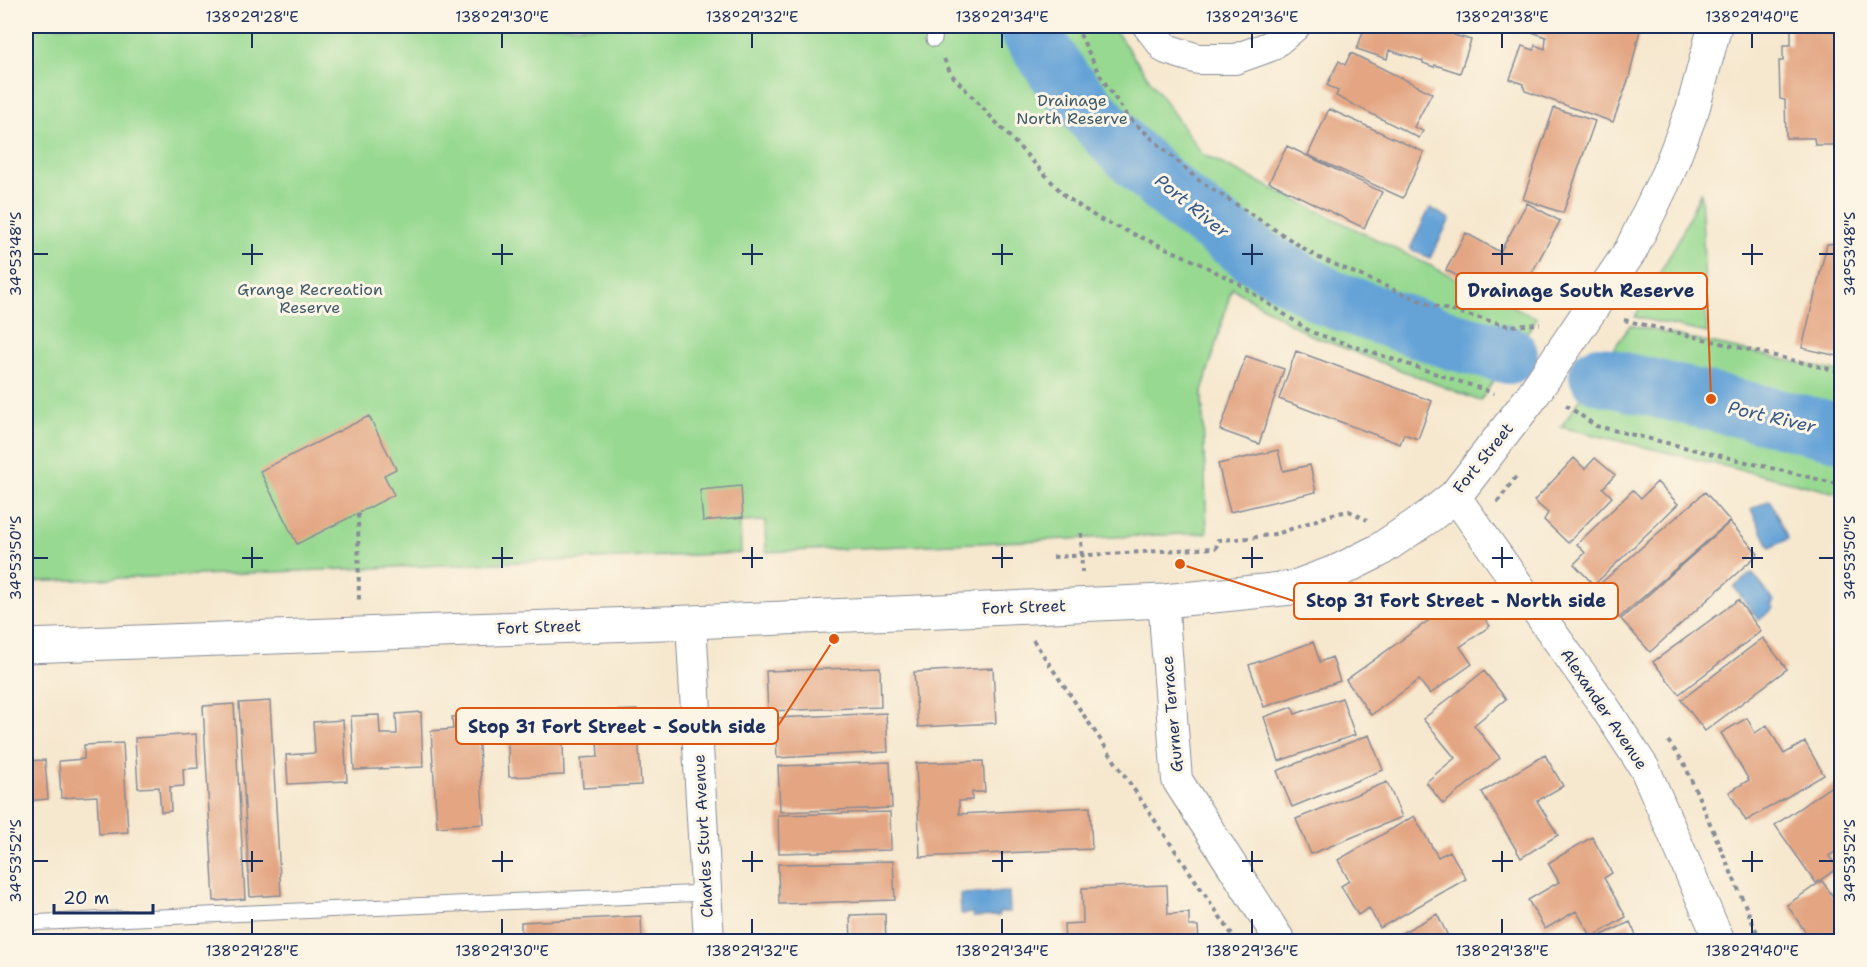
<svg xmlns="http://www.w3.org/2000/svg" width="1867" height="967" font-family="'Shantell Sans',sans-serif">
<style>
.green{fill:#97d991;stroke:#598478;stroke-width:1.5}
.water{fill:#65a3d7;stroke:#40699a;stroke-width:1.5}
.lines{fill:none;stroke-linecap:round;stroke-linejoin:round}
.river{stroke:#65a3d7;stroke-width:58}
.building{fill:#e3a582}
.lane-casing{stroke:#888c96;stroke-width:17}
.street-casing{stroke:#888c96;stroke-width:32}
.secondary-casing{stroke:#888c96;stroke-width:35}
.path{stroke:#888c96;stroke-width:4;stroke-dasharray:4.5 4.5;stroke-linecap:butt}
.lane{stroke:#fff;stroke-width:15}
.street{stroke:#fff;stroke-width:30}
.secondary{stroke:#fff;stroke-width:33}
.ticks{fill:none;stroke:#1b2f5e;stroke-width:2}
.labels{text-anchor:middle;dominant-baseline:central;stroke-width:6;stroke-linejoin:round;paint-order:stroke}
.park-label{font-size:16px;fill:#3a5a6b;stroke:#fcf5e5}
.street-label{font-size:16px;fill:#1b2f5e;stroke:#fcf5e5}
.water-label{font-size:18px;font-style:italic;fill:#355888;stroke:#fcf5e5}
.leader{fill:none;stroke:#de5710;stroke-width:2}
.callout-dot{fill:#de5710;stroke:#fcf5e5;stroke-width:2}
.callout{fill:#fcf5e5;stroke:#de5710;stroke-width:2}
.callout-label{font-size:18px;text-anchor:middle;font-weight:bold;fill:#1b2f5e}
.neatline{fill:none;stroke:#1b2f5e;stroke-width:2}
.ticks-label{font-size:15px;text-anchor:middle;fill:#1b2f5e}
</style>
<rect width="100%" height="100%" fill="#fcf5e5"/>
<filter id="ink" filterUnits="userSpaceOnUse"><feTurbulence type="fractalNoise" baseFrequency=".0167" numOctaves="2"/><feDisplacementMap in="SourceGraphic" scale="12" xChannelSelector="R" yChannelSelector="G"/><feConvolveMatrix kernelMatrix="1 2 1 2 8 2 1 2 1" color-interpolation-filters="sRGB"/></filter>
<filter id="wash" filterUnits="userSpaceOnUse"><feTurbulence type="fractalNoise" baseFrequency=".008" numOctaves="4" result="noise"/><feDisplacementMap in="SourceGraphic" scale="24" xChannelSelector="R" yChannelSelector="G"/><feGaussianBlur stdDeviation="1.35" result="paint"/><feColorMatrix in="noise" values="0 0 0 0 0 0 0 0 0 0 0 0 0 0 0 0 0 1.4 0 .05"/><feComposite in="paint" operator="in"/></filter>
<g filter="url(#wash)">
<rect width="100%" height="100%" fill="#f6e8cf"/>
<path class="green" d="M 26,26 L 1112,26 L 1202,154 L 1537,318 L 1480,401 L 1308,334 L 1232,288 L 1202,392 L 1207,533 L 766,552 L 765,521 L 740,522 L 741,553 L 26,582 Z
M 1701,191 L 1707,333 L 1635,317 L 1680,237 Z
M 1630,325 L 1841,372 L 1841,494 L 1561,427 Z"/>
<path class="water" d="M 1430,208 L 1450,219 L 1430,258 L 1410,249 Z
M 1770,500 L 1788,539 L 1770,548 L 1751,509 Z
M 1752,573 L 1774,601 L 1771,604 L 1774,608 L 1759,620 L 1734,587 Z
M 1009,892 L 1010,912 L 999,912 L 999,916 L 973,917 L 973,913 L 961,914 L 960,894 Z"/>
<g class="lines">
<path class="river" d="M 1026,26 L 1064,82 L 1119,144 L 1183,203 L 1256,256 L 1329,298 L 1453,341 L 1509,355
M 1598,375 L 1842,433"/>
</g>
<g id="blocks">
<path class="building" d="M 1365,26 L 1457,26 L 1454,35 L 1471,40 L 1460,73 L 1435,65 L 1434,67 L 1423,63 L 1423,61 L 1389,50 L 1387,59 L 1357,49 Z
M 1531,26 L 1641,26 L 1629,78 L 1613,122 L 1525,91 L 1523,84 L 1510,79 L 1522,46 L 1534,50 L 1535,45 L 1545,49 L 1546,37 L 1529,31 Z
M 1791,26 L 1842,26 L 1842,145 L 1815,145 L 1814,138 L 1786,138 L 1785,100 L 1780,99 L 1779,61 L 1783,61 L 1783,45 L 1791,45 Z
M 1351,53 L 1432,93 L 1414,127 L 1423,131 L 1419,138 L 1336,96 L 1338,91 L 1327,85 L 1339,61 L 1345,65 Z
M 1554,108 L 1595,121 L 1563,213 L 1523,199 Z
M 1329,109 L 1424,152 L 1403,198 L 1308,155 Z
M 1287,146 L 1382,192 L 1364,228 L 1269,182 Z
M 1527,203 L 1560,221 L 1514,306 L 1446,270 L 1466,233 L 1500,252 Z
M 1842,243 L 1842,357 L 1802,348 L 1827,244 Z
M 1296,351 L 1432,401 L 1418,439 L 1404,434 L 1400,444 L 1279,399 Z
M 1246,356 L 1284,369 L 1259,444 L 1220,430 Z
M 369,416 L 396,469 L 384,475 L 394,495 L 297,544 L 260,471 Z
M 1278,450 L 1283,471 L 1310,465 L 1316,492 L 1230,512 L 1218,464 Z
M 1574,458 L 1585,469 L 1595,458 L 1615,475 L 1603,488 L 1612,497 L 1568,543 L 1544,520 L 1548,513 L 1534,501 Z
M 1657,482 L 1678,504 L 1594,585 L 1574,564 L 1585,553 L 1577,544 L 1633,490 L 1641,498 Z
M 741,486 L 743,517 L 703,521 L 700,490 Z
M 1705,492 L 1730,521 L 1619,618 L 1594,589 Z
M 1730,522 L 1758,554 L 1650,652 L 1621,619 Z
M 1467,593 L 1490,626 L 1460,647 L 1472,664 L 1430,694 L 1419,680 L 1371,715 L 1346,680 Z
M 1738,600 L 1761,631 L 1679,694 L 1653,662 Z
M 1763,638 L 1787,669 L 1705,731 L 1681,700 Z
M 1313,642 L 1320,662 L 1332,657 L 1340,681 L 1264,707 L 1249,665 Z
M 880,667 L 881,707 L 768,711 L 766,671 Z
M 993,668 L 996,723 L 918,727 L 914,672 Z
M 1484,671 L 1506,699 L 1474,725 L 1500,758 L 1443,804 L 1426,782 L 1455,758 L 1423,719 Z
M 1342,698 L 1355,735 L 1279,761 L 1264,717 L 1292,707 L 1295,714 Z
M 270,701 L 281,895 L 250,897 L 239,703 Z
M 234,704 L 245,899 L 214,901 L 203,706 Z
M 637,710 L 641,785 L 583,788 L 581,758 L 598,757 L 596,722 L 609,721 L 608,711 Z
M 421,712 L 423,767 L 354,770 L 351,716 L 379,715 L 380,734 L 397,734 L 396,714 Z
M 886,713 L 888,752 L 777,758 L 775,718 Z
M 477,715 L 484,824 L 437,827 L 431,731 L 453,729 L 452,717 Z
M 507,715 L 537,715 L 538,743 L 563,742 L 564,775 L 509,777 Z
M 1747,718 L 1755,733 L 1767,725 L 1784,754 L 1805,742 L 1824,775 L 1746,821 L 1729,792 L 1749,780 L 1721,733 Z
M 343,720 L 347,781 L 288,784 L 286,755 L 315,753 L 313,722 Z
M 196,734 L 198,768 L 183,769 L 184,786 L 170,787 L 171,811 L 161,812 L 159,787 L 138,788 L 135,738 Z
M 1369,735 L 1383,770 L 1292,807 L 1277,771 Z
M 123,743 L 128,832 L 99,834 L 97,796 L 61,798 L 59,761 L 84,759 L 84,745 Z
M 1545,755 L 1563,786 L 1537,801 L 1558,835 L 1521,858 L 1482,792 Z
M 45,760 L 48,799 L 26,801 L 26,761 Z
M 983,761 L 985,792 L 972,792 L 972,800 L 959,801 L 959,814 L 1090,807 L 1092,849 L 920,857 L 916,763 Z
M 890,762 L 892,808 L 780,812 L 778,766 Z
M 1842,779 L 1842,828 L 1840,829 L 1842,832 L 1842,847 L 1829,856 L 1838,868 L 1816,883 L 1775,825 Z
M 1387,782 L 1402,817 L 1311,854 L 1296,819 Z
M 890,812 L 891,850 L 779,853 L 778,815 Z
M 1414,816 L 1438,857 L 1450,851 L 1466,879 L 1380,928 L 1369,908 L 1358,915 L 1341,886 L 1349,881 L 1338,860 Z
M 1592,837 L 1612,873 L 1604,878 L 1626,917 L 1592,937 L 1576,911 L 1545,929 L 1528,900 L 1559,882 L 1548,863 Z
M 893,861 L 895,900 L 779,904 L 778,864 Z
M 1822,881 L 1842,909 L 1842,942 L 1812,942 L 1787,905 Z
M 1167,885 L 1168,914 L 1189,913 L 1189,926 L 1198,926 L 1199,942 L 1065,942 L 1064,924 L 1083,923 L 1082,888 Z
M 885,914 L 886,942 L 851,942 L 850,915 Z
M 1437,914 L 1451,942 L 1397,942 L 1394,937 Z
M 641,916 L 642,942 L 521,942 L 521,922 Z
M 1630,922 L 1639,942 L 1587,942 Z"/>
</g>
</g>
<g filter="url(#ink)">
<use href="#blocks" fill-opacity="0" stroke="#888c96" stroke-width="1.5"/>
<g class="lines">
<g class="lane-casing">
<path id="lane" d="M 934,39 L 936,26
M 26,923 L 706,893"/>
</g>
<g class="street-casing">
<path id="street" d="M 1148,26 L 1166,49 L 1198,59 L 1235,59 L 1271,46 L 1295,26
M 1455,496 L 1600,700 L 1645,769 L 1720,942
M 1164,601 L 1165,628 L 1177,780 L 1281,942
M 691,622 L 709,942"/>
</g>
<g class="secondary-casing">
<path id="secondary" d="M 26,646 L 691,622 L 1164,601 L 1292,588 L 1338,571 L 1378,551 L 1431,515 L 1455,496 L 1530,399 L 1631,250 L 1668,173 L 1693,108 L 1715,26"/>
</g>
<path class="path" d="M 1076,26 L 1099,74 L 1127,116 L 1197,179 L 1317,257 L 1430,305 L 1509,326 L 1540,324
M 944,59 L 951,74 L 1065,196 L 1099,219 L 1186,257 L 1236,282 L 1311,332 L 1494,393
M 1624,320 L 1842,372
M 1566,405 L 1596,426 L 1842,485
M 1499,502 L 1498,501 L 1516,477
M 358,514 L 359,603
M 1081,533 L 1082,572
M 1053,557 L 1216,548 L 1218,540 L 1250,538 L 1280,533 L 1333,514 L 1349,511 L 1367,520
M 1033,640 L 1237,942
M 1668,741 L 1684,763 L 1761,942"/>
<use href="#lane" class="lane"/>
<use href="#street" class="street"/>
<use href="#secondary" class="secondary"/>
</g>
</g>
<path class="ticks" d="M 252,33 L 252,48M 502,33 L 502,48M 752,33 L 752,48M 1002,33 L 1002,48M 1252,33 L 1252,48M 1502,33 L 1502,48M 1752,33 L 1752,48M 252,244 L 252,265M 502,244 L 502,265M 752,244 L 752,265M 1002,244 L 1002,265M 1252,244 L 1252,265M 1502,244 L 1502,265M 1752,244 L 1752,265M 33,254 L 48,254M 242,254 L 263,254M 492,254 L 513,254M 742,254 L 763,254M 992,254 L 1013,254M 1242,254 L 1263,254M 1492,254 L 1513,254M 1742,254 L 1763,254M 1819,254 L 1834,254M 252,547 L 252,568M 502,547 L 502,568M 752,547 L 752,568M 1002,547 L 1002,568M 1252,547 L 1252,568M 1502,547 L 1502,568M 1752,547 L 1752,568M 33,558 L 48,558M 242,558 L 263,558M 492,558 L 513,558M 742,558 L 763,558M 992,558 L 1013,558M 1242,558 L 1263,558M 1492,558 L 1513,558M 1742,558 L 1763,558M 1819,558 L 1834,558M 252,851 L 252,872M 502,851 L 502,872M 752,851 L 752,872M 1002,851 L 1002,872M 1252,851 L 1252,872M 1502,851 L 1502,872M 1752,851 L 1752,872M 33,861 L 48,861M 242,861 L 263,861M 492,861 L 513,861M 742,861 L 763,861M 992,861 L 1013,861M 1242,861 L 1263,861M 1492,861 L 1513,861M 1742,861 L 1763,861M 1819,861 L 1834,861M 252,919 L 252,934M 502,919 L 502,934M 752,919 L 752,934M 1002,919 L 1002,934M 1252,919 L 1252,934M 1502,919 L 1502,934M 1752,919 L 1752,934"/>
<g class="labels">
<g class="park-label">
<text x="1072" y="100">Drainage<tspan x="1072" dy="18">North Reserve</tspan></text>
<text x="310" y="289">Grange Recreation<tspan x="310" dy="18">Reserve</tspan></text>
</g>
<g class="street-label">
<text transform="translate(1483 458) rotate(-51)">Fort Street</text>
<text transform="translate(1024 607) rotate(-2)">Fort Street</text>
<text transform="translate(539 627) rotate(-2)">Fort Street</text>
<text transform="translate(1604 709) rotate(56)">Alexander Avenue</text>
<text transform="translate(1172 714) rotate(-95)">Gurner Terrace</text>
<text transform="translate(703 836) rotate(-93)">Charles Sturt Avenue</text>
</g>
<g class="water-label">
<text transform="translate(1192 206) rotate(39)">Port River</text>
<text transform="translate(1772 417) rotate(13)">Port River</text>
</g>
</g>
<path class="leader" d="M1711 399L1707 291M1180 564L1294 601M834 639L778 726"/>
<g class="callout-dot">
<circle cx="1711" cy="399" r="6"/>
<circle cx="1180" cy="564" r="6"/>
<circle cx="834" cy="639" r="6"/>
</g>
<g class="callout">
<rect x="1456" y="273" width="251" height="36" rx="6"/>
<rect x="1294" y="583" width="324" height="36" rx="6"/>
<rect x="456" y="708" width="322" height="36" rx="6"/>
</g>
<g class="callout-label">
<text x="1581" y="297">Drainage South Reserve</text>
<text x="1456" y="607">Stop 31 Fort Street - North side</text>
<text x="617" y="733">Stop 31 Fort Street - South side</text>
</g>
<rect width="1867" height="967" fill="none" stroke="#fcf5e5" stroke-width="66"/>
<path d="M54 904v9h99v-9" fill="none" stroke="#1b2f5e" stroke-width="3"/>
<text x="63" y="904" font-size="18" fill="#1b2f5e" stroke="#fcf5e5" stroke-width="4.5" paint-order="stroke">20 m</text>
<rect x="33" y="33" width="1801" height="901" class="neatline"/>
<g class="ticks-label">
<text x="252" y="22">138°29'28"E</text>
<text x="502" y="22">138°29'30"E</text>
<text x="752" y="22">138°29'32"E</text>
<text x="1002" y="22">138°29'34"E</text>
<text x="1252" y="22">138°29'36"E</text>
<text x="1502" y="22">138°29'38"E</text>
<text x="1752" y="22">138°29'40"E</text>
<text transform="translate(16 254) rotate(-90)" y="5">34°53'48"S</text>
<text transform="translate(1850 254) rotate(-90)" y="5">34°53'48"S</text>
<text transform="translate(16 558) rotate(-90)" y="5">34°53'50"S</text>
<text transform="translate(1850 558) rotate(-90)" y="5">34°53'50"S</text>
<text transform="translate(16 861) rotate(-90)" y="5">34°53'52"S</text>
<text transform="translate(1850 861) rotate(-90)" y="5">34°53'52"S</text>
<text x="252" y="956">138°29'28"E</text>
<text x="502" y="956">138°29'30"E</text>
<text x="752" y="956">138°29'32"E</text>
<text x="1002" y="956">138°29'34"E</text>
<text x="1252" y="956">138°29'36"E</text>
<text x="1502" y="956">138°29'38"E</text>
<text x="1752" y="956">138°29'40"E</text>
</g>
</svg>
